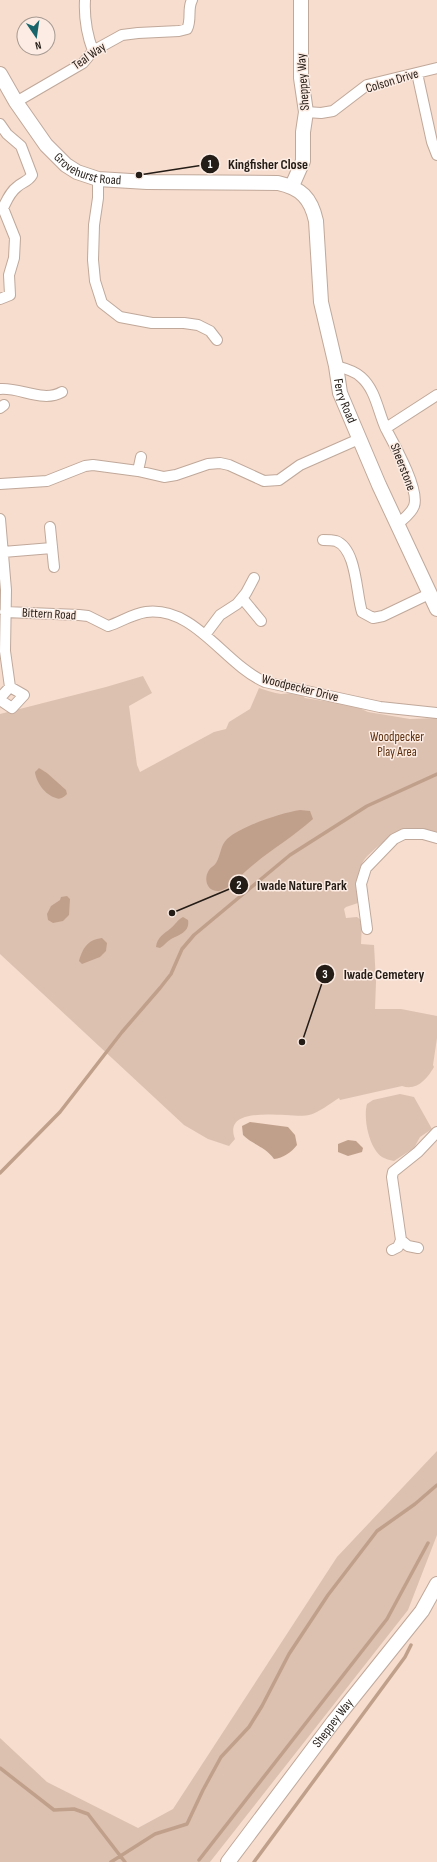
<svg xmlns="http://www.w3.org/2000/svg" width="437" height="1862" font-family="'Sofia Sans Condensed',sans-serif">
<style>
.green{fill:#dcc1b0}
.water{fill:#c1a08b}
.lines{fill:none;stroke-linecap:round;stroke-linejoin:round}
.stream{stroke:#c1a08b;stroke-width:3.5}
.street-casing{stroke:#c0a89a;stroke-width:12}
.secondary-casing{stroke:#c0a89a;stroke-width:16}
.street{stroke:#fff;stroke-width:10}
.secondary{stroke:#fff;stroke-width:14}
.labels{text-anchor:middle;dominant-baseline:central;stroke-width:3;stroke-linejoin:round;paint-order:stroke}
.street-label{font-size:13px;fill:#241c16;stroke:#fcece3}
.park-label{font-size:13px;fill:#5c2f0e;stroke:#fcece3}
.leader{fill:none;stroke:#241c16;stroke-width:1.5}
.callout-dot{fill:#241c16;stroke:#fcece3;stroke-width:1.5}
.mark-label{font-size:12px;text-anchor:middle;font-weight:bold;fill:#fff}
.callout-label{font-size:14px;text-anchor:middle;font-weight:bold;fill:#241c16;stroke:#fcece3;stroke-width:3;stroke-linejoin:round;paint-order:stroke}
</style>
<rect width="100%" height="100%" fill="#f6ddce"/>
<path class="green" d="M 143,676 L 152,693 L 129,706 L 137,765 L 140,772 L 214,732 L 226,729 L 229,722 L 250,709 L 259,688 C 266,690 274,693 281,694 C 290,694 298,691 305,698 L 355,706 L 368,712 L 410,719 L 437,718 L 437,833 C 411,822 396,832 376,848 C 372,852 364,858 362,864 C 356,876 357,890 358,903 L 346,907 L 344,909 L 346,918 L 357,917 L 362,921 L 361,944 L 374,945 L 376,982 L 375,1009 L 401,1009 L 437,1016 L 437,1038 L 433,1065 L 434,1067 C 427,1079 417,1091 402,1086 L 340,1100 L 339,1098 C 331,1103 318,1113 309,1115 C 293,1119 221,1102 235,1139 L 229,1146 L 208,1139 L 184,1125 L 0,954 L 0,714 L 106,687 Z
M 400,1094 L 414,1097 L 432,1129 L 420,1137 L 414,1148 L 394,1161 C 390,1160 385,1159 382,1157 C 369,1148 363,1118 367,1104 L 373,1100 Z
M 437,1451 L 437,1535 L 408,1610 L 210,1862 L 0,1862 L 0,1738 L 47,1782 L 138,1828 L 173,1809 L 337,1557 Z"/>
<path class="water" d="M 39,768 L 47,773 L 66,790 L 67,794 C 64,797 60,800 56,798 C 45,795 36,782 35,772 Z
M 300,810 L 310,811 L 313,819 C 292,838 267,852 246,871 C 239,877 229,889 219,891 C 207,892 203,879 209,870 C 211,867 214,866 216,863 C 221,855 220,846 227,839 C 241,826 281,813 300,810 Z
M 67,896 L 70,899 L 69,915 L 63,921 L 53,923 L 48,920 L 47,914 L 51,906 L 60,900 L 61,897 Z
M 183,917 L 188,920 C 190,931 181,934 173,938 C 168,940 164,946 160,948 L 156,947 C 157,937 164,934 171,928 C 176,924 177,920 183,917 Z
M 102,938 L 107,943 L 106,951 L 100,957 L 82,964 L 79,961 C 83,948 87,940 102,938 Z
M 250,1122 L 288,1127 L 295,1135 L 297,1145 C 292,1152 283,1158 274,1159 C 266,1147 253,1145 243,1135 L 242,1126 Z
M 348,1140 L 356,1141 L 363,1148 L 362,1152 L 348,1156 L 338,1152 L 338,1144 Z"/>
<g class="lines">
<path class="stream" d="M 0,1173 L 60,1112 L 122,1032 L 160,988 L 171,974 L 182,949 L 194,935 L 290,855 L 367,806 L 437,774
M 0,1768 L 54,1810 L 74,1809 L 88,1814 L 125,1862
M 199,1860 L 387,1619 L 428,1543
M 111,1862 L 155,1834 L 187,1824 L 203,1790 L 221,1757 L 249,1727 L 262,1706 L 289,1654 L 328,1595 L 377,1531 L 415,1504 L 437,1485
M 254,1862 L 405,1657 L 411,1645"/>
<g class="street-casing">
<path id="street" d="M 85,0 C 84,18 87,35 93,51
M 417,73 L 432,142 L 437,155
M 16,102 L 83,63 L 93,51 L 122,35 L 138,33 L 179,31 L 187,29 C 192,19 187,9 192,0
M 306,112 L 321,113 L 333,111 L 367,85 L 437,68
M 0,124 L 7,134 L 21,146 L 32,175 C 28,182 22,182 17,187 C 10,192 7,200 3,208 L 0,208
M 98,179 L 98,198 L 94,225 L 93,260 L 95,281 L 102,303 L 120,317 L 152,323 L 184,323 L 198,325 L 210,331 L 217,340
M 0,299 L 10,295 L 9,275 L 14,258 L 15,238 L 3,208
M 336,366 C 344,368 355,371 361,377 C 376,390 378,412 386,429 C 394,444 420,490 414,506 C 411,514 403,519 398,524
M 0,389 C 20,387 43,403 62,392
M 0,408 L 4,405
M 386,428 L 437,395
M 138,471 L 141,457
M 0,484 L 47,481 L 85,466 L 93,465 L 138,471 L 164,477 L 176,475 L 208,464 L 220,463 L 229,465 L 264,481 L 279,480 L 300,465 L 359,439
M 0,519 L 6,590 L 5,651 L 10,687
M 50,527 L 54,567
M 323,540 C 327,540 332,540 336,541 C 357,549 356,594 362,612 L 373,618 L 383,616 L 429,594
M 3,552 L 52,548
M 242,598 L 261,621
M 5,612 L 79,615 L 88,616 L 108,626 C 121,622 132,614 146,612 C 195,606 224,664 265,682 L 380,707 L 437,713
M 205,635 L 220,615 L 237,604 L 246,593 L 254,578
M 0,698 L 10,687 L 24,695 L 12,708 L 0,700
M 367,929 L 361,884 L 366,868 L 394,839 L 404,834 L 423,834 L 437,838
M 401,1240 L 392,1177 L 393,1172 L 418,1152 L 437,1132
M 401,1240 L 408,1246 L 418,1248
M 392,1250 L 398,1247 L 401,1240"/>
</g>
<g class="secondary-casing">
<g id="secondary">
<path id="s1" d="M 0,74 L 16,102 L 46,145 L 66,165 L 77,172 L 98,179 L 147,182 L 278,183 C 301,188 311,198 316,221 L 321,302 L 336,366 L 340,393 L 379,485 L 437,609"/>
<path d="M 292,186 L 303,161 L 303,132 L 306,112 L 301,78 L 301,0"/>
<path id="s2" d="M 228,1862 L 334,1721 L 422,1611 L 437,1584"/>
</g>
</g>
<use href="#street" class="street"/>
<use href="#secondary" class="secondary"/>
</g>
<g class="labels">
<g class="street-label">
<text transform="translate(89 56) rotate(-35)">Teal Way</text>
<text transform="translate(392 81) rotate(-17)">Colson Drive</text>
<text transform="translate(303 82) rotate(-94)">Sheppey Way</text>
<text stroke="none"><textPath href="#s1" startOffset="135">Grovehurst Road</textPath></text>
<text stroke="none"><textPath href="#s1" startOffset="569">Ferry Road</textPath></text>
<text transform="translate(403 467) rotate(69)">Sheerstone</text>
<text transform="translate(49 614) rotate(3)">Bittern Road</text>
<text transform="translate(300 688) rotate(14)">Woodpecker Drive</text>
<text stroke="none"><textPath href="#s2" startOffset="174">Sheppey Way</textPath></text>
</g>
<g class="park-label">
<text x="397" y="737">Woodpecker<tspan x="397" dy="15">Play Area</tspan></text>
</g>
</g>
<path class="leader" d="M139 175L210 164M172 913L239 885M302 1042L325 974"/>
<g class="callout-dot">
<circle cx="139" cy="175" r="4"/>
<circle cx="172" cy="913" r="4"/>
<circle cx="302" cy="1042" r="4"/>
<circle cx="210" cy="164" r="10"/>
<circle cx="239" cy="885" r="10"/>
<circle cx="325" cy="974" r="10"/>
</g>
<g class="mark-label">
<text x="210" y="168">1</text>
<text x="239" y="889">2</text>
<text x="325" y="978">3</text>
</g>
<g class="callout-label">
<text x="268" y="169">Kingfisher Close</text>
<text x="302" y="890">Iwade Nature Park</text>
<text x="384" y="979">Iwade Cemetery</text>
</g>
<g transform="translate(36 36) rotate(167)"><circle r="19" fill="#fcece3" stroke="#a69991"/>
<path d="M0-3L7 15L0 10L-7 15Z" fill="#18666c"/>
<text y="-6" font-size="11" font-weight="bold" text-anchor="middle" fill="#241c16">N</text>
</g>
</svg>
